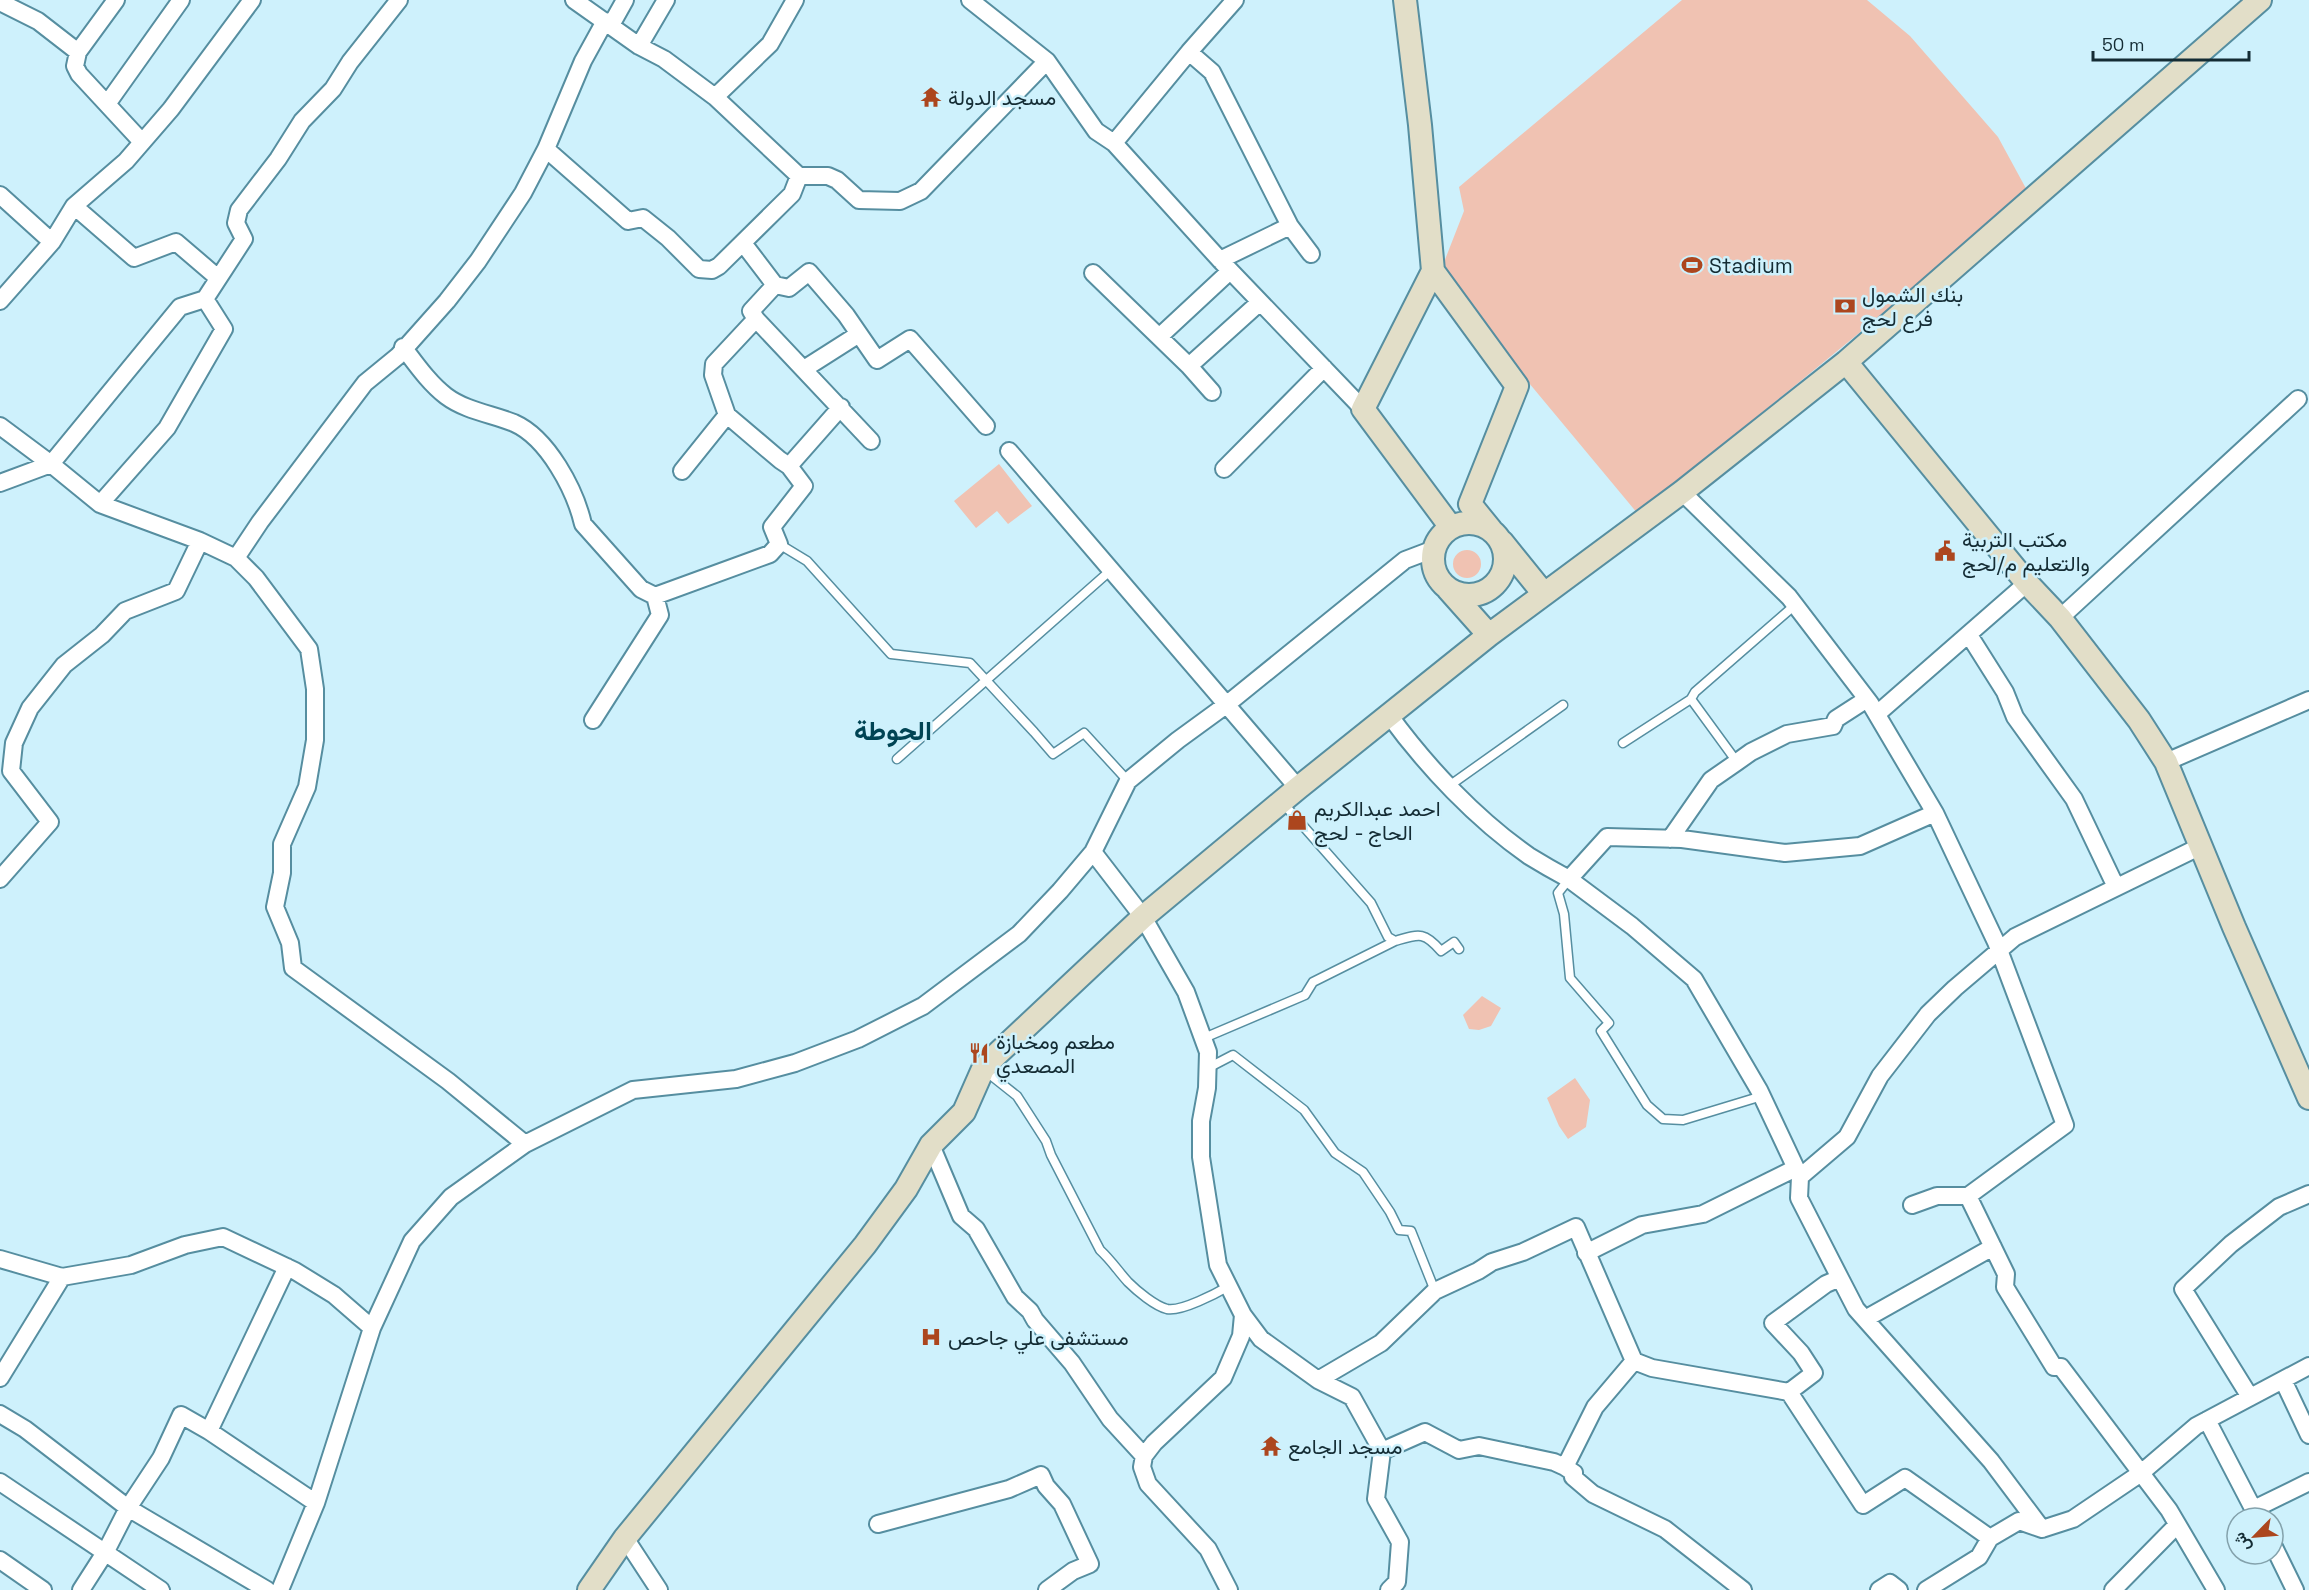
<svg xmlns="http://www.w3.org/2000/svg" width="2309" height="1590" font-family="'Space Grotesk',Vazirmatn,sans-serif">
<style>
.green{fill:#f0c2b2}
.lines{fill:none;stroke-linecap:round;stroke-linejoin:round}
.lane-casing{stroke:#568ea0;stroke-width:11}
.street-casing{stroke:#568ea0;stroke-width:20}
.secondary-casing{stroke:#568ea0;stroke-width:26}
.lane{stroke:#fff;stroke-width:8}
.street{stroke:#fff;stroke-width:16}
.secondary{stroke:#e2dec8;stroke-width:22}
.labels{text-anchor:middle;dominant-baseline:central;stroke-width:5;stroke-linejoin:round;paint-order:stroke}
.poi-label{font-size:21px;fill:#142c34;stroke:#cef1fc;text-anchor:start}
.district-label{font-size:27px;font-weight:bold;fill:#004454;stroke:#cef1fc}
</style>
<rect width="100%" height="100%" fill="#cef1fc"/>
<path class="green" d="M 1682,0 L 1867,0 L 1910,36 L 1998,137 L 2029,194 L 1638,514 L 1439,275 L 1464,211 L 1459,187 Z
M 999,464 L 1032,506 L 1008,524 L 997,511 L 976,528 L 954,501 Z
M1453 564a14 14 0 1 1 28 0a14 14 0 1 1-28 0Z
M 1482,996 L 1501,1008 L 1491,1026 L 1479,1030 L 1469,1029 L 1463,1015 Z
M 1575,1078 L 1590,1100 L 1586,1127 L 1568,1139 L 1559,1126 L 1547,1098 Z"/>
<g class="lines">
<g class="lane-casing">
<path id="lane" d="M 779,544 L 807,561 L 891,654 L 970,663 L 1034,732 L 1053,754 L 1084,733 L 1128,781
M 1691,699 L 1737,762
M 1623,743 L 1691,699 L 1695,692 L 1795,605
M 897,759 L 1111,570
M 1449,786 L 1563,705
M 1282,802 L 1371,903 L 1388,937 L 1395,941 C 1419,934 1424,931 1441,951 L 1454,942 L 1459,949
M 1569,879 L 1558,893 L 1564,914 L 1570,978 L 1609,1023 L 1601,1031 L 1647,1105 L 1663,1119 L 1683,1120 L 1762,1096
M 1204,1038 L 1305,995 L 1313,982 L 1395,941
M 1208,1068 L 1233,1055 L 1304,1110 L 1335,1153 L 1363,1172 L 1390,1212 L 1399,1230 L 1411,1231 L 1435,1291
M 983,1069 L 1017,1096 L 1046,1141 L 1051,1155 L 1100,1250 C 1111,1260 1118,1271 1128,1282 C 1137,1291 1155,1306 1167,1309 C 1181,1312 1217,1293 1229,1286"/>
</g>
<g class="street-casing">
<path id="street" d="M 574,0 L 639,46 L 664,59 L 715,97 L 799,176 L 828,176 L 837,180 L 859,200 L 900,201 L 921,191 L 1047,61
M 970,0 L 1047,61 L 1096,131 L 1114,143 L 1220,260 L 1363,409
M 0,2 L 38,21 L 78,52 L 75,66 L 79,74 L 142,142
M 611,25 L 625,0
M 639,46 L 666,0
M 78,52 L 116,0
M 1189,52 L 1212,72 L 1290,226
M 715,97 L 770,44 L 795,0
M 107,104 L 181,0
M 1114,143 L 1189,52 L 1235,0
M 546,149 L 628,221 L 643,218 L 668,238 L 699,269 L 712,270 L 719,266 L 792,194 L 799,176
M 0,195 L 52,242
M 74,206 L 134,258 L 176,242 L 218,278
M 1220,260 L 1290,226 L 1311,254
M 1093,273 L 1189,366 L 1260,302
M 775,285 L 789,288 L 809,272 L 846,315 L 877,360 L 910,339 L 986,426
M 0,301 L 52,242 L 74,206 L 126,161 L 171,109 L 252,0
M 756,319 L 871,441
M 1159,337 L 1230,271
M 403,347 C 416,364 429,383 446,396 C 466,411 492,414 514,423 C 548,438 575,490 583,524 L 641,589 L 655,596 L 770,554 L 779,544 L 772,527 L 804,486 L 789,466 L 780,460 L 727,415 L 713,375 L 714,364 L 756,319 L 751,311 L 775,285 L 743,243
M 1189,366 L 1212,392
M 804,369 L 859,334
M 0,426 L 51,464 L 100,504 L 200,541 L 236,558 L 256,578 L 309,649 L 315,689 L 315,740 L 307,787 L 282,844 L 282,873 L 275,907 L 290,943 L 293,968 L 448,1081 L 525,1144
M 1009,451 L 1298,788
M 789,466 L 841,407
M 1224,469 L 1324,368
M 682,471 L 727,415
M 0,483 L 51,464 L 180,307 L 205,299 L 244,239 L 236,223 L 239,210 L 278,159 L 302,121 L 333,89 L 350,62 L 399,0
M 1682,492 L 1789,597 L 1870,703 L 1935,813 L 1996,942 L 2065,1125 L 1968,1196 L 2006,1274 L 2005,1287 L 2054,1367 L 2061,1367 L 2141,1473 L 2073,1519 L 2042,1529 L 2019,1521 L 1990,1538 L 1979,1557 L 1926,1590
M 100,504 L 167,428 L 224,329 L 205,299
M 236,558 L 260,522 L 365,383 L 398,356 L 447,301 L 478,261 L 523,193 L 546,149 L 583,61 L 605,21
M 2060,618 L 2298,399
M 1969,635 L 2005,692 L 2015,717 L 2074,799 L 2116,887
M 1877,714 L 2027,583
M 1389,715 C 1427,767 1476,819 1529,856 C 1542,864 1556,872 1569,879 L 1607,837 L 1682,839 L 1785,853 L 1860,846 L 1935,813
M 593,720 L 660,615 L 655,596
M 2166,762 L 2309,700
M 1670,839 L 1711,780 L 1737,762 L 1751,752 L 1787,734 L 1833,726 L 1836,719 L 1867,699
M 1093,852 L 1143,917 L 1186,992 L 1208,1052 L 1207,1088 L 1201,1121 L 1201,1157 L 1218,1265 L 1243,1315 L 1241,1336 L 1223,1378 L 1154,1443 L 1144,1456 L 1142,1467 L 1148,1484 L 1208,1549 L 1229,1590
M 0,879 L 50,822 L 11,771 L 14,743 L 30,708 L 64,665 L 102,635 L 125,611 L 176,591 L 200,541
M 1569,879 L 1632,926 L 1694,979 L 1759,1090 L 1800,1177
M 931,1145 L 961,1216 L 976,1229 L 1015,1297 L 1030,1311 L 1035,1320 L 1072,1363 L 1110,1419 L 1144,1456
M 1912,1205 L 1937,1196 L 1968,1196
M 1586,1253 L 1642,1225 L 1703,1214 L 1796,1168
M 0,1259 L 62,1277 L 131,1265 L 185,1245 L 223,1237 L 295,1271 L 334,1295 L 372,1328
M 1840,1278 L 1799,1198 L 1800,1177 L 1847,1137 L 1880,1076 L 1928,1014 L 1955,988 L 2015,937 L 2201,846
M 1243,1315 L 1261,1339 L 1318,1380 L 1381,1343 L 1435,1291 L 1478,1271 L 1492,1262 L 1523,1252 L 1576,1227 L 1634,1361 L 1652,1368 L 1789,1392 L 1814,1373 L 1801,1353 L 1773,1323 L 1826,1284 L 1840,1278 L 1856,1309 L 1991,1461 L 2042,1529
M 1865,1319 L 1993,1247
M 1634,1361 L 1595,1407 L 1565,1467 L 1574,1473 L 1573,1477 L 1593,1494 L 1665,1529 L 1743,1590
M 0,1378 L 62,1277
M 1318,1380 L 1352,1397 L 1382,1451 L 1425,1432 L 1459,1450 L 1479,1446 L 1554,1462 L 1565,1467
M 2283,1380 L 2309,1435
M 1789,1392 L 1863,1505 L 1905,1478 L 1990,1538
M 2250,1397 L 2183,1289 L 2231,1244 L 2279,1207 L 2309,1194
M 0,1414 L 25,1429 L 128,1508 L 267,1590
M 2207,1420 L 2258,1518
M 209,1431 L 287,1267
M 1382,1451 L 1376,1499 L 1400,1542 L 1397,1582 L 1389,1590
M 0,1482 L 161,1590
M 2254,1509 L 2309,1482
M 878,1524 L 1009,1489 L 1041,1475 L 1046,1486 L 1062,1504 L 1090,1564 L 1073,1571 L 1047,1590
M 625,1538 L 659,1590
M 2273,1545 L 2295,1590
M 0,1560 L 43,1590
M 81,1590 L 106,1551 L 128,1508 L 161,1458 L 181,1415 L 209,1431 L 316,1503
M 280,1590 L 316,1503 L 372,1328 L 412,1241 L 451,1197 L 525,1144 L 633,1090 L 736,1079 L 795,1063 L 858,1039 L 923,1006 L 1019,934 L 1060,891 L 1093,852 L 1128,781 L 1178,740 L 1226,705 L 1405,560 L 1434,549
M 1879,1590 L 1890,1583 L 1899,1590
M 2113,1590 L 2177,1525
M 2216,1590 L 2169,1510 L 2141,1473 L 2196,1426 L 2309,1366"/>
</g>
<g class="secondary-casing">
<path id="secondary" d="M 1405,0 L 1420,125 L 1433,271
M 1846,362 L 2027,583 L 2060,618 L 2139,720 L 2166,762 L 2234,927 L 2309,1098
M1433 559a36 36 0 1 1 72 0a36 36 0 1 1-72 0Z
M 1450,526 L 1363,409 L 1433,271 L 1517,386 L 1470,504 L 1491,530
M 1502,542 L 1544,594
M 1448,589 L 1489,635
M 589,1590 L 625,1538 L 865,1245 L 906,1189 L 931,1145 L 964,1112 L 983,1069 L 995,1056 L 1143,917 L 1298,788 L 1489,635 L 1682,492 L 1846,362 L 2260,0"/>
</g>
<use href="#lane" class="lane"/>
<use href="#street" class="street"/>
<use href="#secondary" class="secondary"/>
</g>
<defs>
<g id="temple-bare" transform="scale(1.62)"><path d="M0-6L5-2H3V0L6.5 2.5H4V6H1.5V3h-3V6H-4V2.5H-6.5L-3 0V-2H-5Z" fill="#ac461e" stroke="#cef1fc" stroke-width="2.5" paint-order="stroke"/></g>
<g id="stadium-bare" transform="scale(1.62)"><path d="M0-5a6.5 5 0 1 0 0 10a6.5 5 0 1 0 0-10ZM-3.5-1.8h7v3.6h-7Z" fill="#ac461e" stroke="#cef1fc" stroke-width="2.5" paint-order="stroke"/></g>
<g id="bank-bare" transform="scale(1.62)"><path d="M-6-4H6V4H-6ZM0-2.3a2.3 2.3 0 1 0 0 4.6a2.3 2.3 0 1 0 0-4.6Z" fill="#ac461e" stroke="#cef1fc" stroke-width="2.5" paint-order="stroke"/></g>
<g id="civic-bare" transform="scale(1.62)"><path d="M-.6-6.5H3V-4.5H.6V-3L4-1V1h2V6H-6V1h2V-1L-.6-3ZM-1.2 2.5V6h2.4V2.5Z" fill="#ac461e" stroke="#cef1fc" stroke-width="2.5" paint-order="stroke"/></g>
<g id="shop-bare" transform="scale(1.62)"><path d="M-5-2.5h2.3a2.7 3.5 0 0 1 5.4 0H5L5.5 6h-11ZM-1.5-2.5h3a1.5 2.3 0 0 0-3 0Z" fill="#ac461e" stroke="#cef1fc" stroke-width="2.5" paint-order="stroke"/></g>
<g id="restaurant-bare" transform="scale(1.62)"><path d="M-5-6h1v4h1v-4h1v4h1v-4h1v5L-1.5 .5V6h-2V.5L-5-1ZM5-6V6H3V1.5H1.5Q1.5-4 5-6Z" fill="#ac461e" stroke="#cef1fc" stroke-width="2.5" paint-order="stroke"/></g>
<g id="hospital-bare" transform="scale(1.62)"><path d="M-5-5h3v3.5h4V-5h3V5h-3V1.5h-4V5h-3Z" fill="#ac461e" stroke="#cef1fc" stroke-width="2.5" paint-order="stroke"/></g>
</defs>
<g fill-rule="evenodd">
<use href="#temple-bare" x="931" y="97"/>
<use href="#stadium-bare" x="1692" y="265"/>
<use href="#bank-bare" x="1845" y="306"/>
<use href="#civic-bare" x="1945" y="551"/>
<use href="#shop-bare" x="1297" y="820"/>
<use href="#restaurant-bare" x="979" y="1053"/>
<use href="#hospital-bare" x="931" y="1337"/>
<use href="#temple-bare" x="1271" y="1446"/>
</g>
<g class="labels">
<g class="poi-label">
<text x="948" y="97">مسجد الدولة</text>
<text x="1709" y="265">Stadium</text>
<text x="1862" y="294">بنك الشمول<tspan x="1862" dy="24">فرع لحج</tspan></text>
<text x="1962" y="539">مكتب التربية<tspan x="1962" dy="24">والتعليم م/لحج</tspan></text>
<text x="1314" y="808">احمد عبدالكريم<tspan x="1314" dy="24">الحاج - لحج</tspan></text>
<text x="996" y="1041">مطعم ومخبازة<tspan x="996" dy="24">المصعدي</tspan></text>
<text x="948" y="1337">مستشفى علي جاحص</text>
<text x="1288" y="1446">مسجد الجامع</text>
</g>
<g class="district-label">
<text x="893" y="730">الحوطة</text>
</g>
</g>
<g transform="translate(2255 1536) rotate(245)"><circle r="28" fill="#cef1fc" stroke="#84a2ac" stroke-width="1.5"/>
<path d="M0-4.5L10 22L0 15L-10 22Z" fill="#ac461e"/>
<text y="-9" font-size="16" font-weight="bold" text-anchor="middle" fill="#142c34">ش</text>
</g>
<path d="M2093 51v9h156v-9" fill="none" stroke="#142c34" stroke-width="3"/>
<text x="2102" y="51" font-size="18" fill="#142c34" stroke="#cef1fc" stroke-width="4.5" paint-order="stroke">50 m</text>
</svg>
